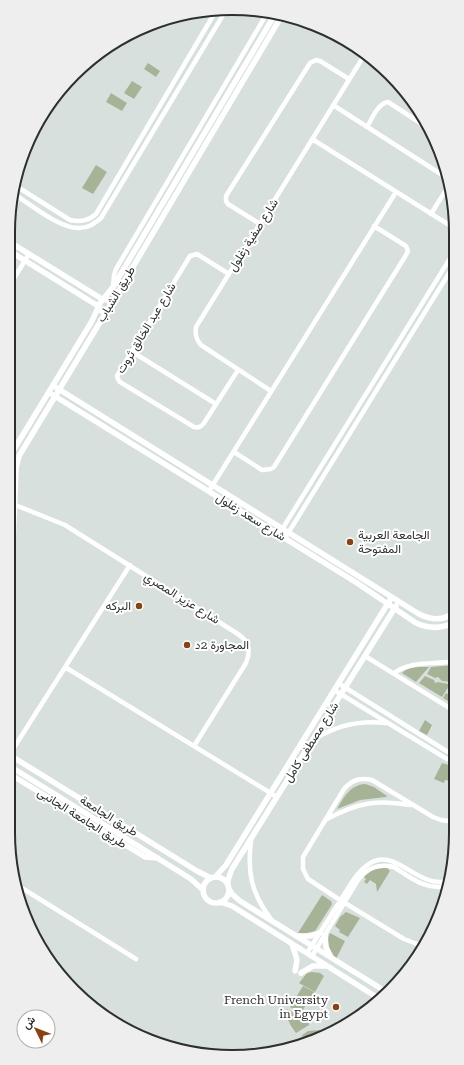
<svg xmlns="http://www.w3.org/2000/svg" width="464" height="1065" font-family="'Roboto Serif',Vazirmatn,serif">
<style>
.green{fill:#a7b396}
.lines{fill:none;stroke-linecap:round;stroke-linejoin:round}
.minor{stroke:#fff;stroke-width:4.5}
.tertiary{stroke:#fff;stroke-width:5.5}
.poi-dot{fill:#874316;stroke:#fff;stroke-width:1.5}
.labels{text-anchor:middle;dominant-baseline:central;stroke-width:4;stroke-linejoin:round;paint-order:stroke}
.street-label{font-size:12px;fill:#2d302f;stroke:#fff}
.poi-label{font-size:12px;fill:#2d302f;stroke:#fff;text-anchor:start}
.rim{fill:none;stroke:#2d302f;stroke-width:2}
</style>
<rect width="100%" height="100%" fill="#d8e0de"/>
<path class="green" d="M 148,63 L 160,71 L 156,77 L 144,69 Z
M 132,81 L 142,87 L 134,99 L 124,93 Z
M 111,93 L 127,103 L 122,111 L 106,102 Z
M 96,165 L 107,172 L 93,194 L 82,188 Z
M 455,665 L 456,677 L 453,682 L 442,681 L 438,677 L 435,678 L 427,674 L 431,667 Z
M 429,667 L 416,682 L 402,673 C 409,666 420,667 429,667 Z
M 425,676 L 434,680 L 435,683 L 438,682 L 448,684 L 449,686 L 442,697 L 419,683 Z
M 446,693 L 456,698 L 456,706 L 443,698 Z
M 425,720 L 432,725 L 427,735 L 419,731 Z
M 442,763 L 452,766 L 450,778 L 451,781 L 445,780 L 444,783 L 434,779 Z
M 365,784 L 374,787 L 387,796 L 386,797 L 360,800 L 337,809 C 344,797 350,785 365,784 Z
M 377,867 L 388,868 L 388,869 L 390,871 L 377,892 L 376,884 L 370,880 L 367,884 L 364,882 L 366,879 L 363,876 Z
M 322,895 L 331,901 L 332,904 L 331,906 L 315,931 L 303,934 L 298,933 Z
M 346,912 L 360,918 L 348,937 L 339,932 L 340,930 L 335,926 L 340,917 Z
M 330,933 L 345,941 L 336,959 C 330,949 325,944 330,933 Z
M 312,972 L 320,973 L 324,976 L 315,992 L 299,983 L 307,973 Z
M 303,986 L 314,992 L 301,1013 L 290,1007 Z
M 287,1009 L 300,1016 L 307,1015 L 309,1025 L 296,1033 C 290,1025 286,1019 287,1009 Z
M 320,1030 L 326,1031 L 328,1033 L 307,1037 L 301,1036 L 308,1031 Z"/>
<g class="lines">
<path class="minor" d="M 333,105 L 447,178
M 367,127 C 372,119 378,103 388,102 L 428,128
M 312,139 L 454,228
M 16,186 L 70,220 C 81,222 88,221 96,214 L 217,9
M 14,194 C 30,204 60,229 79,228 C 88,228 94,224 101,218 L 226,10
M 431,214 L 449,185
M 260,224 L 228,204 L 226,201 L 226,196 L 310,63 L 316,60 L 320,61 L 349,79
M 229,274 L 197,254 L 190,256 L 117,376 L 118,379 L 120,382 L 194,427 C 199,428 201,427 204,423 L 238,370
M 113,287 L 114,275 L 116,269 L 266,15
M 8,288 L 29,254
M 131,351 L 216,404
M 271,391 L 201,345 C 196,339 195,335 196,327 L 365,54
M 234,452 L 262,470 L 271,469 L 274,467 L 406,255 L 408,251 L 406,246 L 374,226
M 209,491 L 396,192
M 8,502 L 65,525 L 238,634 C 249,641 251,651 246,663 L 194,746
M 281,531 L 454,252
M 287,535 L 454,265
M 365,656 L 456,712
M 65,667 L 277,797
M 394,673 C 412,660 434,665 455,661
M 338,683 L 448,752 L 456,755
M 334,690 L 447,759 L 456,762
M 313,740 C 336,725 360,720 386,723
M 8,757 L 130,565
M 327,819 C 357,803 377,799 410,805
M 251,840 C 247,872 251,893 271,919
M 17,885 L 136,959
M 422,946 L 404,939 L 340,900 L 308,879 L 303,869 L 303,857 L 344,789 C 352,780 360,777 372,780 L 433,817 L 441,820 L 456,822
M 307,953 L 354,879 C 390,830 410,890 448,881
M 312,956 L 358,880 C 368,868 378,863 394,867 C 410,877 426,891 447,886"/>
<path class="tertiary" d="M 8,241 L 102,299 L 108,300 L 111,304
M 8,250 L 98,306 L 101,311 L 106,312
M 57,388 L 419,614 C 431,620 444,621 455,612
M 53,395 L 357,583 L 416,623 C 429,629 442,629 455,622
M 8,497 L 9,463 L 13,451 L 92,321 L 100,303 L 113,287 L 274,16
M 8,589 L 12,570 L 16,468 L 19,456 L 111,304 L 281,17
M 8,754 L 197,871 L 211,878
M 8,765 L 191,879 L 203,890
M 8,773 L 145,857 L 158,858
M 215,877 L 226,865 L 390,600
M203 890a13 13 0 1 1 26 0a13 13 0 1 1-26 0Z
M 228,886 L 228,880 L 232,869 L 396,606
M 229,889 L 232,894 L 240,901 L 385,991
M 220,902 L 232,906 L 378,998
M 325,935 L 326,947 L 330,956
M 298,936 L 310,936 L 320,933
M 292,944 L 297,960 L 295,971
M 301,973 L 313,966 L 325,966"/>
</g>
<g class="poi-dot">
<circle cx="350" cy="542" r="4"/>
<circle cx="139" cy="606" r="4"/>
<circle cx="187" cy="645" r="4"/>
<circle cx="336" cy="1007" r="4"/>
</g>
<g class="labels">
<g class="street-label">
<text transform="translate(253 235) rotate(-58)">شارع صفية زغلول</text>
<text transform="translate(116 294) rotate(-59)">طريق الشباب</text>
<text transform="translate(146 328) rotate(-59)">شارع عبد الخالق ثروت</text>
<text transform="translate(251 517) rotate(32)">شارع سعد زغلول</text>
<text transform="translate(182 598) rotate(32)">شارع عزيز المصري</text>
<text transform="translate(311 742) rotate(-58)">شارع مصطفى كامل</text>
<text transform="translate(109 816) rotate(32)">طريق الجامعة</text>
<text transform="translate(82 818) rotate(32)">طريق الجامعة الجانبى</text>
</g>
<g class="poi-label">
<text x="358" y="535">الجامعة العربية<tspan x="358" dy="14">المفتوحة</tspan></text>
<text x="131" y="606" text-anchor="end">البركه</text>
<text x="195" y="645">المجاورة 2د</text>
<text x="328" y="1000" text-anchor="end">French University<tspan x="328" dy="14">in Egypt</tspan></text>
</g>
</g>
<path d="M0 0H464V1065H0ZM232 15H232A217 217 0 0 1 449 232V833A217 217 0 0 1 232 1050H232A217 217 0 0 1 15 833V232A217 217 0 0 1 232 15Z" fill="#eee" fill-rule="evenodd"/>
<path class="rim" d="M232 15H232A217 217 0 0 1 449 232V833A217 217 0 0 1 232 1050H232A217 217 0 0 1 15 833V232A217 217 0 0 1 232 15Z"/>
<g transform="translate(36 1029) rotate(313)"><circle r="19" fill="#ffffff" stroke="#abacac"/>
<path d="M0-3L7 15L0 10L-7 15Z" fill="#874316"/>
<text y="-6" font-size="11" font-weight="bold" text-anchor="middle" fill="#2d302f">ش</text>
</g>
</svg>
